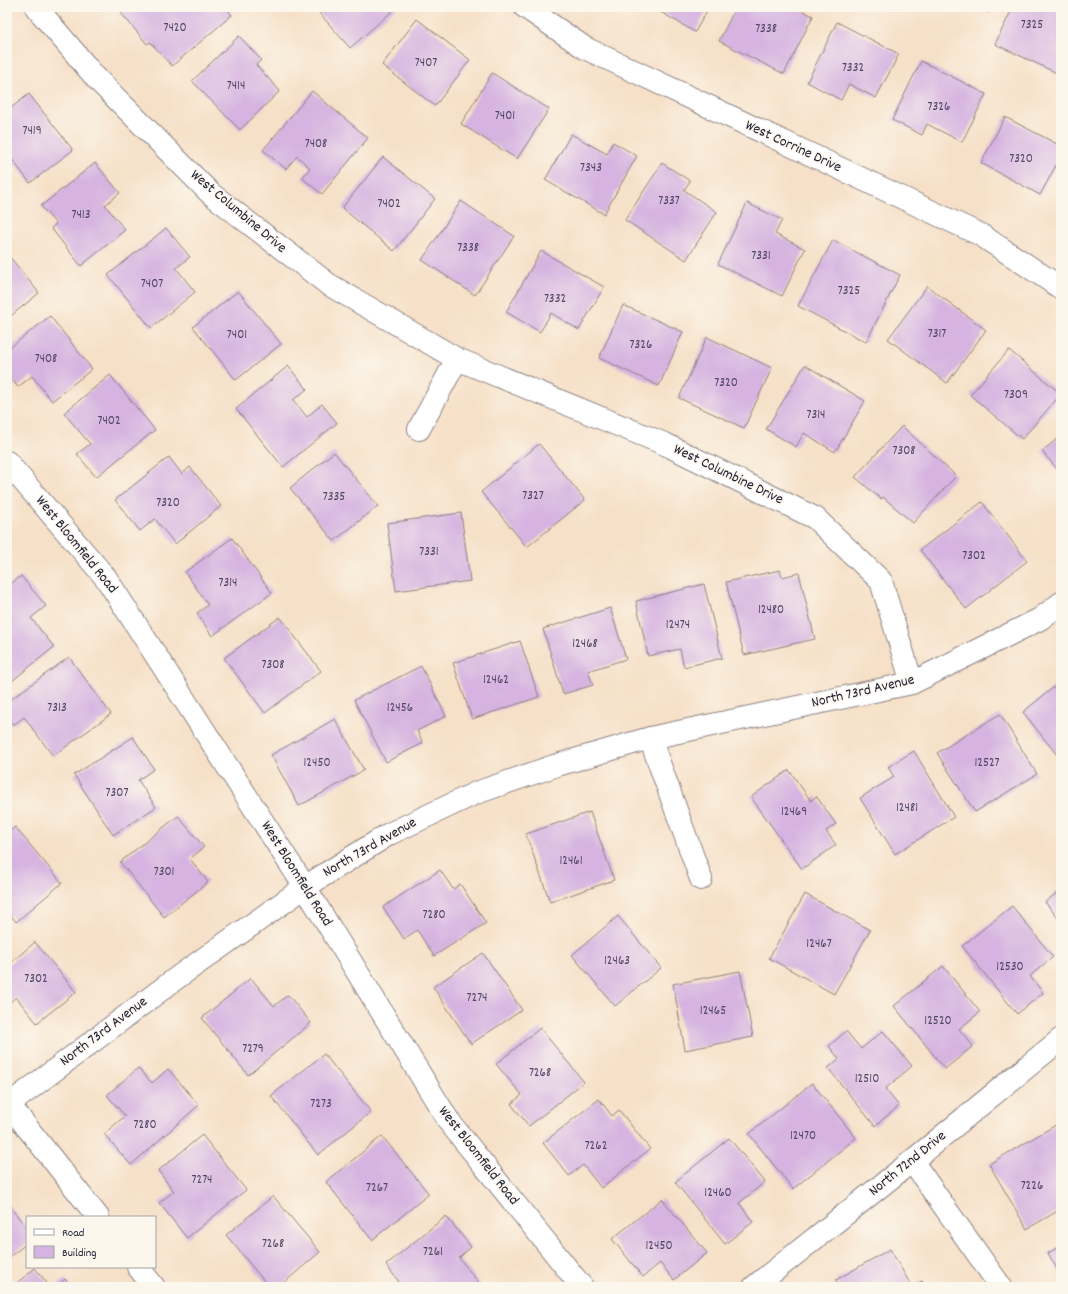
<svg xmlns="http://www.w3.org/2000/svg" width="1068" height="1294" font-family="Dekko,sans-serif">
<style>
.building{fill:#d6b3e0}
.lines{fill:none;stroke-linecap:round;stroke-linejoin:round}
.street-casing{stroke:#8c8181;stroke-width:24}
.street{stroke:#fff;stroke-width:22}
.labels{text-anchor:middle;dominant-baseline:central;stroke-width:3;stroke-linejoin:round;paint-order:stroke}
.number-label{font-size:13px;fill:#4f4664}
.street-label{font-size:15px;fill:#22223b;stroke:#fbf7ec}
</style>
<rect width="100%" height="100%" fill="#fbf7ec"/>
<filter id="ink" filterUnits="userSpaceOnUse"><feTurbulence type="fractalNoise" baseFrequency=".025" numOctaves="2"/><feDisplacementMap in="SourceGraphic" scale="8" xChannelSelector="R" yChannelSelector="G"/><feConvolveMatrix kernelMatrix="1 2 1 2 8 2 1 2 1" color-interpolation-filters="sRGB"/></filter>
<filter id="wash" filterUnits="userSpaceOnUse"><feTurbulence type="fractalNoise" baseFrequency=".012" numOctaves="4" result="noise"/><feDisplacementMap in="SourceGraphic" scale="16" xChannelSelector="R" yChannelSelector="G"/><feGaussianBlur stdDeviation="0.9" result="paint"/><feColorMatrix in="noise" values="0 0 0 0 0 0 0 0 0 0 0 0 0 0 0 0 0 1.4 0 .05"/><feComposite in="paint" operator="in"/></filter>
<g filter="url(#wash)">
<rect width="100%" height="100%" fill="#f6e0c7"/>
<g id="blocks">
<path class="building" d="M 128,7 L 225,7 L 232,15 L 172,66 L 150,42 L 147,44 L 121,13 Z
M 314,7 L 395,7 L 396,8 L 350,48 Z
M 652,7 L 709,7 L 695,32 Z
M 736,7 L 795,7 L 813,16 L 784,74 L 719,41 Z
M 978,7 L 992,7 L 989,13 Z
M 1013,7 L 1061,7 L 1061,75 L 995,44 Z
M 417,19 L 470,60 L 435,106 L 382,65 Z
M 837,22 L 899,54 L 876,98 L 849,84 L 841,100 L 807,82 Z
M 239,36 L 261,60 L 256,65 L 280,91 L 240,130 L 192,81 Z
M 921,61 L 986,94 L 962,142 L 927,124 L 922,135 L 892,120 Z
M 492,73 L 549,109 L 517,159 L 461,124 Z
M 312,91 L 368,138 L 322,194 L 302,178 L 310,168 L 297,156 L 286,169 L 263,150 Z
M 29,94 L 73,150 L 30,183 L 7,153 L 7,111 Z
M 1005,117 L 1061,146 L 1061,156 L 1040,195 L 981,163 Z
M 571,134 L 607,154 L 613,142 L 637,156 L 604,214 L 545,180 Z
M 383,157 L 435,199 L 394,251 L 342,208 Z
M 95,163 L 120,193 L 105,205 L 125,230 L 81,266 L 51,228 L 56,224 L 41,206 Z
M 662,163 L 690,181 L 684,190 L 717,212 L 686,260 L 625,220 Z
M 461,201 L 514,236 L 475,295 L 422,260 Z
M 747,203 L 782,220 L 775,234 L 805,249 L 782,296 L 718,264 Z
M 166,228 L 190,257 L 176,268 L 195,292 L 151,328 L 108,275 Z
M 833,240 L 900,275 L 866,342 L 798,306 Z
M 541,251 L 604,287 L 579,330 L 551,313 L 540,332 L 506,312 Z
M 9,256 L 39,293 L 7,319 L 7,257 Z
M 927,286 L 986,330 L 947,383 L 888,339 Z
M 238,291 L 281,344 L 236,380 L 193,327 Z
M 623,305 L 683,332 L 659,386 L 599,358 Z
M 50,316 L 92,369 L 52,401 L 32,376 L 18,387 L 7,374 L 7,350 Z
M 707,337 L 772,368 L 744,428 L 679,398 Z
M 1009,350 L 1061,394 L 1022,439 L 970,395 Z
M 805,365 L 865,401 L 835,452 L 804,433 L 796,447 L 766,429 Z
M 288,366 L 307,389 L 293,400 L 307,417 L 322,404 L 337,423 L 283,467 L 236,409 Z
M 110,375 L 155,430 L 96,477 L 77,454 L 90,444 L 64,413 Z
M 902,426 L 956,476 L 913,523 L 883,497 L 881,499 L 855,477 Z
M 1061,436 L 1061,474 L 1042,451 Z
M 539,444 L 585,500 L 527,547 L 481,492 Z
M 334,452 L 378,506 L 334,541 L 290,488 Z
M 169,457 L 182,474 L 190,467 L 221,506 L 175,544 L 155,519 L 140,531 L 115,500 Z
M 982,502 L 1027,561 L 966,609 L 920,550 Z
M 461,513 L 470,581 L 396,591 L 387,523 Z
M 232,538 L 272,593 L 212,636 L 197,613 L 208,605 L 185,572 Z
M 780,570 L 782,577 L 799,573 L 815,639 L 744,655 L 726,582 Z
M 21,576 L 46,606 L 31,618 L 54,647 L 7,685 L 7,587 Z
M 704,584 L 722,658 L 684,667 L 680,649 L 648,656 L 636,601 Z
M 610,608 L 626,659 L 588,671 L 593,685 L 563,694 L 543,629 Z
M 280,617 L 321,671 L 265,713 L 224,658 Z
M 520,641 L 539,697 L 472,719 L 453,663 Z
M 69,657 L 111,714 L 53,756 L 24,717 L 13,725 L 7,716 L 7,702 Z
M 421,666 L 446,716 L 417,731 L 423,743 L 386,762 L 354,700 Z
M 1054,687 L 1061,696 L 1061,760 L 1023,712 Z
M 1000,714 L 1037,774 L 975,812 L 937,753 Z
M 335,719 L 364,770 L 299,806 L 271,755 Z
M 133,737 L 154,769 L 138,780 L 156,807 L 113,835 L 74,775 Z
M 914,751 L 954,817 L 895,854 L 860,798 L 894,777 L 888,767 Z
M 789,770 L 811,801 L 816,796 L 836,824 L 826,831 L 836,845 L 802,869 L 751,797 Z
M 590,812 L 614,880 L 550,902 L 526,834 Z
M 178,816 L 204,847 L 190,859 L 208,882 L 164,917 L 120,862 Z
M 15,827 L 62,883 L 16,922 L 7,910 L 7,833 Z
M 440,870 L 453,889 L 460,884 L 486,923 L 434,956 L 417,930 L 404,939 L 383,907 Z
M 1061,890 L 1061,922 L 1045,902 Z
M 805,894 L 870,930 L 834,994 L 769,958 Z
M 1012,906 L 1053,957 L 1030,976 L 1043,993 L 1017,1014 L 962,946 Z
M 618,916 L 661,968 L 615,1006 L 572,955 Z
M 35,942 L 76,992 L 37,1023 L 16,997 L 7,1005 L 7,966 Z
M 483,953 L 522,1010 L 471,1044 L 433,987 Z
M 943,966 L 980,1012 L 959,1029 L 973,1046 L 945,1069 L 894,1006 Z
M 740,971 L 753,1037 L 685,1050 L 673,984 Z
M 251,978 L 274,1006 L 288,995 L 311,1023 L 248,1075 L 202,1018 Z
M 540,1028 L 584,1082 L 529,1126 L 511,1104 L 522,1095 L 496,1064 Z
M 846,1031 L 861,1049 L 883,1031 L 912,1066 L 885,1089 L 899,1106 L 875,1126 L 828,1068 L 839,1059 L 829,1046 Z
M 324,1054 L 371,1112 L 318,1155 L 271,1096 Z
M 138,1068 L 152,1083 L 168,1069 L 199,1105 L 131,1165 L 104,1134 L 125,1116 L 107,1095 Z
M 812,1083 L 856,1138 L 793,1189 L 749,1134 Z
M 599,1099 L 612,1116 L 619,1110 L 650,1149 L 601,1188 L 583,1165 L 569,1176 L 543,1143 Z
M 1061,1122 L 1061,1209 L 1027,1229 L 989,1164 Z
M 202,1135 L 246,1190 L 187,1238 L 159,1203 L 174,1191 L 158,1171 Z
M 382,1136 L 429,1194 L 372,1240 L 326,1182 Z
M 729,1138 L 765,1182 L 739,1203 L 753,1222 L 725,1244 L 675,1182 Z
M 273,1196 L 320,1252 L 279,1287 L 269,1287 L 226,1235 Z
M 662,1199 L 707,1253 L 674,1280 L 660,1263 L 643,1277 L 612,1239 Z
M 7,1203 L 27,1228 L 27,1243 L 7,1259 Z
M 446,1216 L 471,1247 L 459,1258 L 480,1284 L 475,1287 L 403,1287 L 386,1265 Z
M 1061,1246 L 1061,1276 L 1048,1253 Z
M 890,1249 L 912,1287 L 922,1281 L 925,1287 L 840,1287 L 836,1280 Z
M 35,1268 L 50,1287 L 12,1287 Z
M 65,1279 L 71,1287 L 55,1287 Z"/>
</g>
</g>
<g filter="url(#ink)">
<use href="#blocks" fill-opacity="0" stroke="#8c8181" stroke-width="1"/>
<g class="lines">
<g class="street-casing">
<path id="street" d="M 36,7 L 96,78 L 210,193 L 328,284 L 457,359 L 667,445 L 815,518 L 881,581 L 912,683
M 525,7 L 585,48 L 981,235 L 1061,288
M 419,429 L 457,359
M 7,462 L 106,578 L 305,887 L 450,1123 L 582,1287
M 650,738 L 701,879
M 7,1102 L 98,1217
M 7,1106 L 178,977 L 305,887 L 389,834 L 476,793 L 554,766 L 650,738 L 912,683 L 1040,619 L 1061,603
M 912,1161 L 1001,1287
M 138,1267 L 154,1287
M 754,1287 L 912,1161 L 1061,1039"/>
</g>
<use href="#street" class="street"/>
</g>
</g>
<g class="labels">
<g class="number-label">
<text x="1032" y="25">7325</text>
<text x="175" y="28">7420</text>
<text x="766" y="29">7338</text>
<text x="426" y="63">7407</text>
<text x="853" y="68">7332</text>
<text x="236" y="86">7414</text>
<text x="939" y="107">7326</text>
<text x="505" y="116">7401</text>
<text x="32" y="131">7419</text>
<text x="316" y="144">7408</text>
<text x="1021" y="159">7320</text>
<text x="591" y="168">7343</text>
<text x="669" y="201">7337</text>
<text x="389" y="204">7402</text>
<text x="81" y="215">7413</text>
<text x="468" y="248">7338</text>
<text x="761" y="256">7331</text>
<text x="152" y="284">7407</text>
<text x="849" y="291">7325</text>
<text x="555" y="299">7332</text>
<text x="937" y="334">7317</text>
<text x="237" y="335">7401</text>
<text x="641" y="345">7326</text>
<text x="46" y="359">7408</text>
<text x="726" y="383">7320</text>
<text x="1016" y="395">7309</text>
<text x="816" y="415">7314</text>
<text x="109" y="421">7402</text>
<text x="904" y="451">7308</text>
<text x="533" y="496">7327</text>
<text x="334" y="497">7335</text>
<text x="168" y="503">7320</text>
<text x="429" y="552">7331</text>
<text x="974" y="556">7302</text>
<text x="228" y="583">7314</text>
<text x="771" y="610">12480</text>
<text x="678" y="625">12474</text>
<text x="585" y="644">12468</text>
<text x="273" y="665">7308</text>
<text x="496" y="680">12462</text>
<text x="57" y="708">7313</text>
<text x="400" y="708">12456</text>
<text x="317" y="763">12450</text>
<text x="987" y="763">12527</text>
<text x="117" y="793">7307</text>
<text x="907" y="808">12481</text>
<text x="794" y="812">12469</text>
<text x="571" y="861">12461</text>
<text x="164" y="872">7301</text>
<text x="434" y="915">7280</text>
<text x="819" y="944">12467</text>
<text x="617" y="961">12463</text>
<text x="1010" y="967">12530</text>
<text x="36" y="979">7302</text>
<text x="477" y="998">7274</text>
<text x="713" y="1011">12465</text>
<text x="938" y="1021">12520</text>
<text x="253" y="1049">7279</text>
<text x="540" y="1073">7268</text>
<text x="867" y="1079">12510</text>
<text x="321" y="1104">7273</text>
<text x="145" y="1125">7280</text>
<text x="803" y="1136">12470</text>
<text x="596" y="1146">7262</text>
<text x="202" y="1180">7274</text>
<text x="1032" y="1186">7226</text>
<text x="377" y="1188">7267</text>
<text x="718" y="1193">12460</text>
<text x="273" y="1244">7268</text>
<text x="659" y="1246">12450</text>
<text x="433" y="1252">7261</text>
</g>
<g class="street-label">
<text transform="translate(793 147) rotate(25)">West Corrine Drive</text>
<text transform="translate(238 212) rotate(40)">West Columbine Drive</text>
<text transform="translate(728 475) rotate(26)">West Columbine Drive</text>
<text transform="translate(76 545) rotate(51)">West Bloomfield Road</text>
<text transform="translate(863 692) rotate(-13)">North 73rd Avenue</text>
<text transform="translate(370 848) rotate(-30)">North 73rd Avenue</text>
<text transform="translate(296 874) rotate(58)">West Bloomfield Road</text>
<text transform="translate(104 1032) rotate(-37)">North 73rd Avenue</text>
<text transform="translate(478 1156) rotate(52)">West Bloomfield Road</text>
<text transform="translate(908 1164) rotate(-39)">North 72nd Drive</text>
</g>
</g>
<rect width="1068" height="1294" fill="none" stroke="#fbf7ec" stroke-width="24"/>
<rect x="26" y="1216" width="130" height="52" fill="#fbf7ec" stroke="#a4a2a5"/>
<rect x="34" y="1229" width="20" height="6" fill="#ffffff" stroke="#a4a2a5"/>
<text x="62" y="1236" font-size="12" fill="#22223b">Road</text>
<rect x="34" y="1246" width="20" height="12" fill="#d6b3e0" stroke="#a4a2a5"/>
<text x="62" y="1256" font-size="12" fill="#22223b">Building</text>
</svg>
